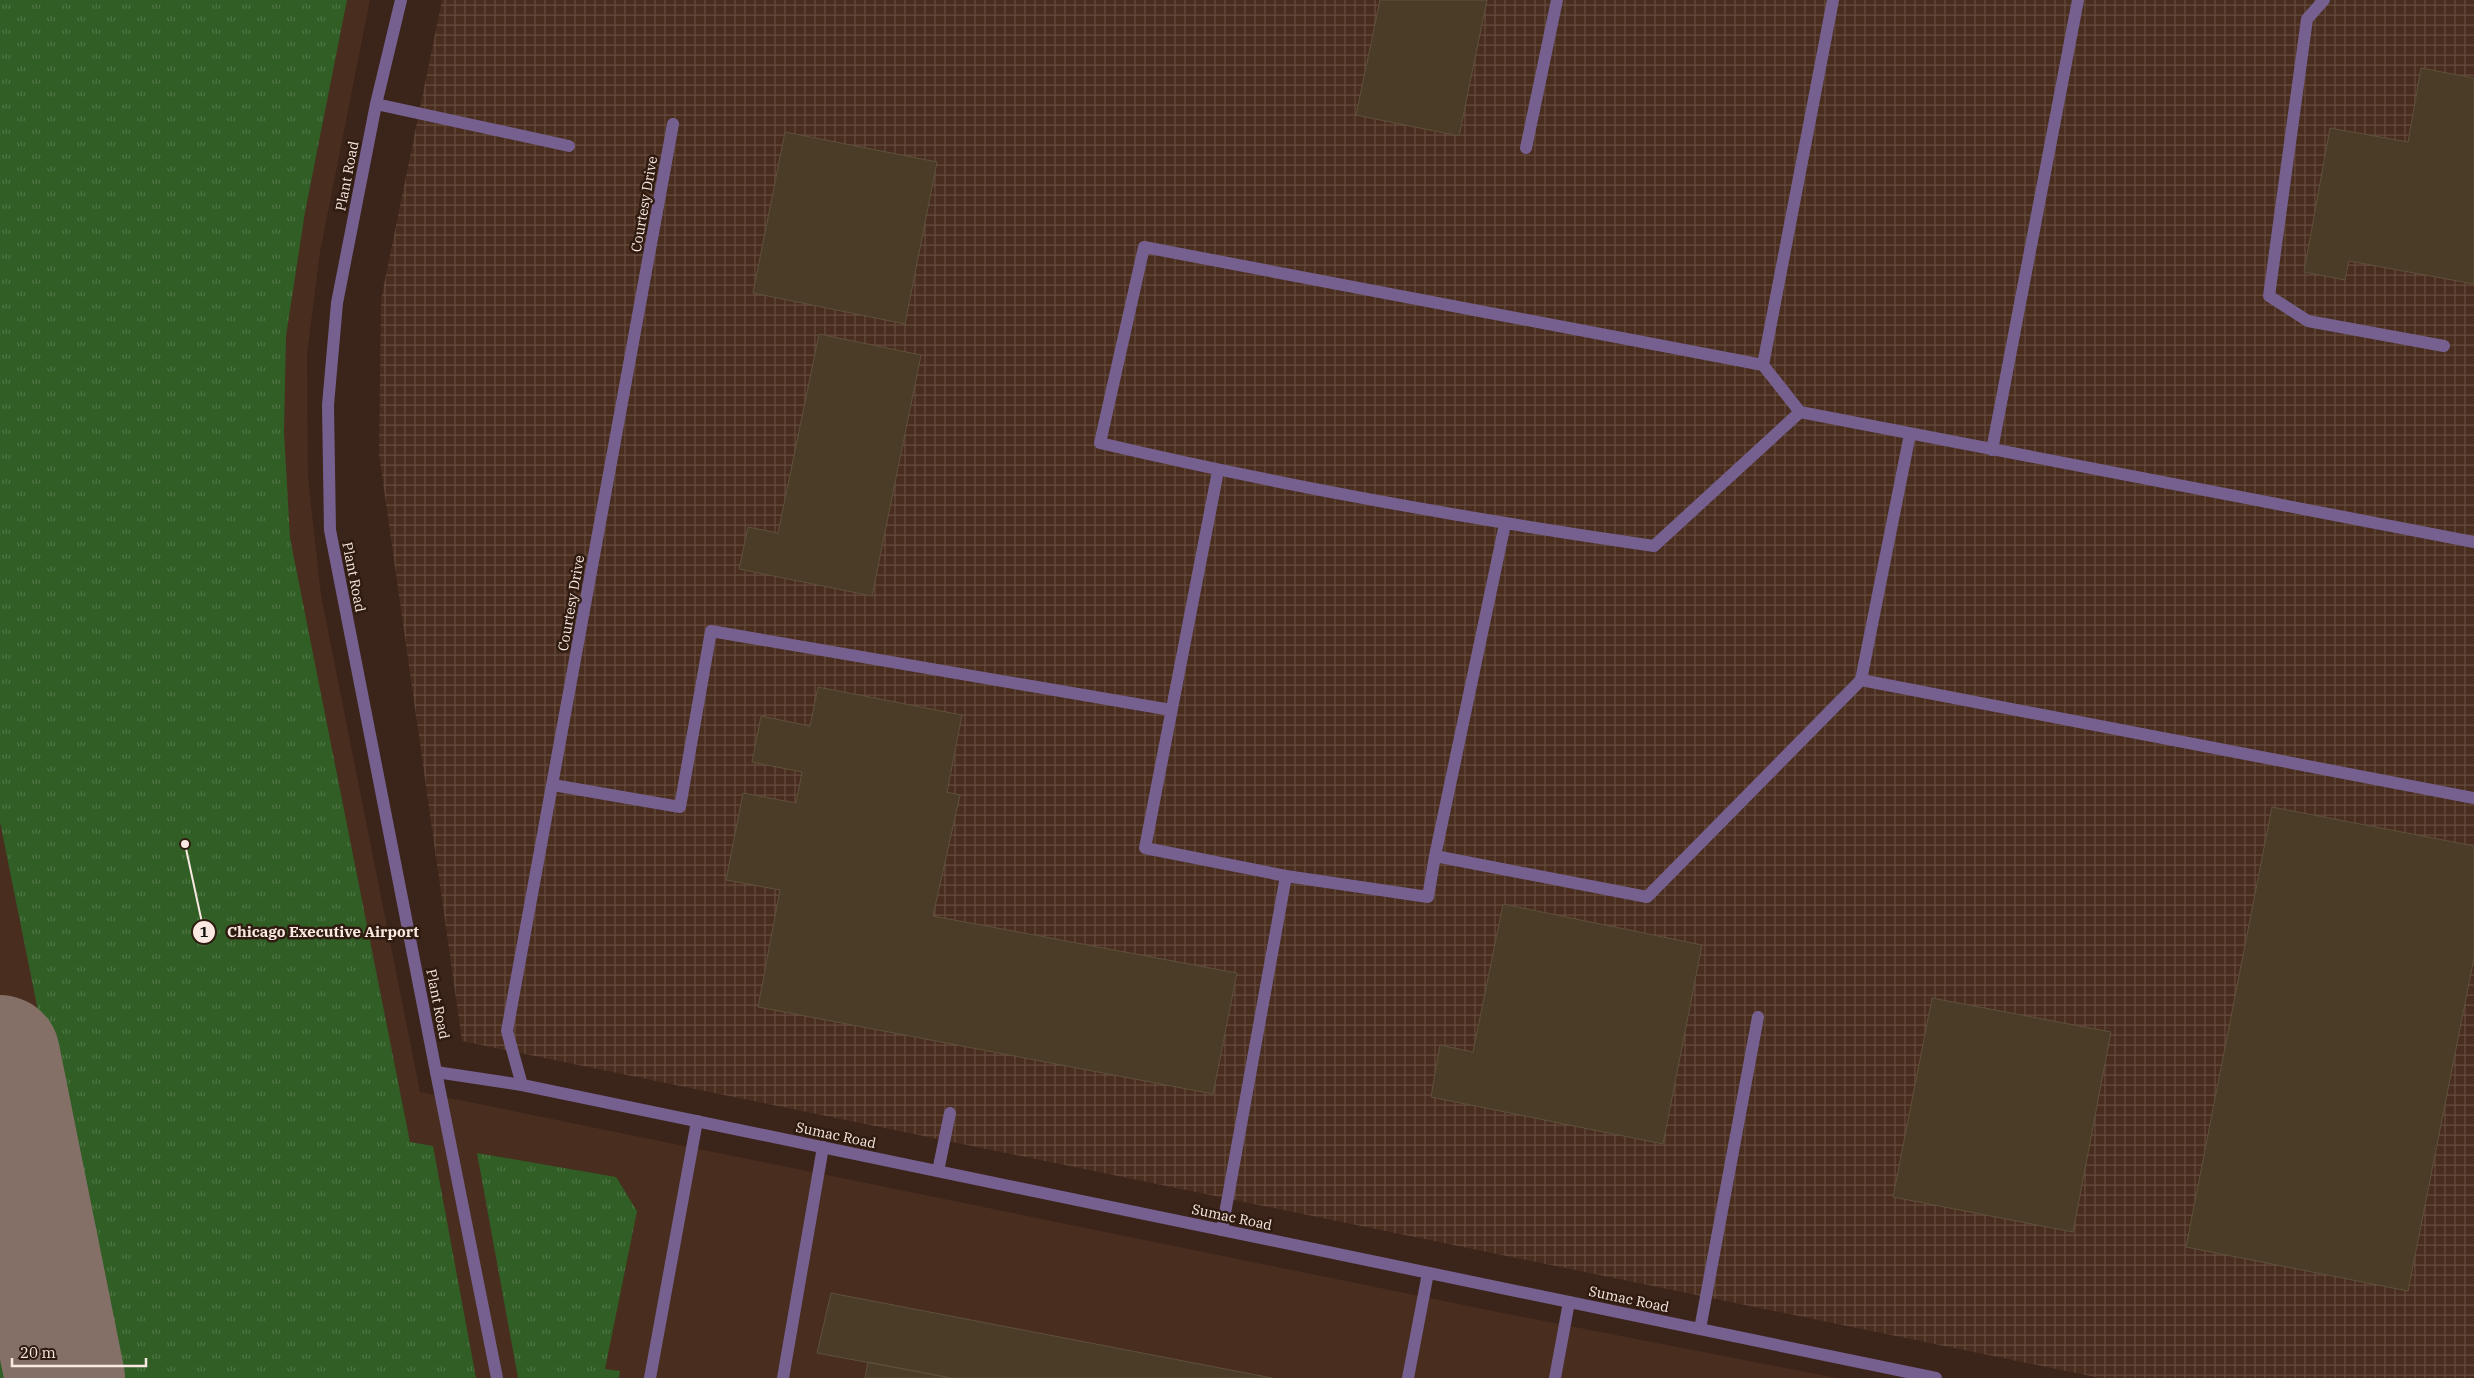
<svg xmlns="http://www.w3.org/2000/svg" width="2474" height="1378" font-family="'IBM Plex Serif',serif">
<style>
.built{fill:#492d1f}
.industrial{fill:url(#industrial-grid)}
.grass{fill:url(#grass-tufts)}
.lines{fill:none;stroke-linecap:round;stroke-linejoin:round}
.taxiway{stroke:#847067;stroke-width:120}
.building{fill:#4a3c27;stroke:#5f503b}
.lane{stroke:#766090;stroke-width:12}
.street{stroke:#766090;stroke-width:12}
.labels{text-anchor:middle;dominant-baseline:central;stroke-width:5;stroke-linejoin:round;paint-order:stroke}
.street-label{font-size:14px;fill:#f9e9e2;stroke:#301b11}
.leader{fill:none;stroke:#f9e9e2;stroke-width:2}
.callout-dot{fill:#f9e9e2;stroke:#301b11;stroke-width:2}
.mark-label{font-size:15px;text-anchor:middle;font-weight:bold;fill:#111}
.callout-label{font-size:15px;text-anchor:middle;font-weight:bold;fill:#f9e9e2;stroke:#301b11;stroke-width:5;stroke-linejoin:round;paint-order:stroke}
</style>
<defs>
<pattern id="industrial-grid" width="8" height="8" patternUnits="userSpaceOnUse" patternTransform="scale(1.25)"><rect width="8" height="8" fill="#492d1f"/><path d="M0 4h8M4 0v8" fill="none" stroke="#644b3f"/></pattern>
<pattern id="grass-tufts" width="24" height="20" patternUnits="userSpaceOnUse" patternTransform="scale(1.25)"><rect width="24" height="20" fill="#305e25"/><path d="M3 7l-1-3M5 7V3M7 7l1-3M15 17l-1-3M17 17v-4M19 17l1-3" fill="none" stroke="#4f7544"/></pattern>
</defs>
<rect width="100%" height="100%" fill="#3b241a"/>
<path class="built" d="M 0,0 L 370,0 L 320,252 L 307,355 L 308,477 L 321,595 L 420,1092 L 1498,1312 L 1837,1378 L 0,1378 Z"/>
<path class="industrial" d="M 442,0 L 2474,0 L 2474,1378 L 2100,1378 L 462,1041 L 379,454 L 381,299 Z"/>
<path class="grass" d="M 0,0 L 347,0 L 305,212 L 286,336 L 284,432 L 290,538 L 410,1142 L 433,1146 L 476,1378 L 112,1378 L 0,822 Z
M 477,1153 L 616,1177 L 637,1211 L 605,1369 L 620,1371 L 619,1378 L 518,1378 Z
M 0,1312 L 13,1378 L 0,1378 Z"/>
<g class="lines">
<path class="taxiway" d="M 0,1055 L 65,1378"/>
</g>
<path class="building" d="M 1380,0 L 1487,0 L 1459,136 L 1356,115 Z
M 2421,68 L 2474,78 L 2474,284 L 2349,261 L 2345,280 L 2304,272 L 2330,128 L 2408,142 Z
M 785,132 L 937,162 L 905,324 L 753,293 Z
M 819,334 L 921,355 L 872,596 L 739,569 L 748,527 L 778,533 Z
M 818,687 L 962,715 L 947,792 L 960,795 L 933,916 L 1237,973 L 1213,1094 L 758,1007 L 780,890 L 726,880 L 743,793 L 796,803 L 802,772 L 752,762 L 761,716 L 810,726 Z
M 2272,807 L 2474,846 L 2474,958 L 2408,1291 L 2186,1247 Z
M 1503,904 L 1702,945 L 1663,1144 L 1431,1097 L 1440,1045 L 1473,1052 Z
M 1932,998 L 2111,1032 L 2073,1232 L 1893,1197 Z
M 831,1293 L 1272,1378 L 951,1378 L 817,1353 Z
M 868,1362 L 951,1378 L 865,1378 Z"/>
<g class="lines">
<path class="lane" d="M 2324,0 L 2307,19 L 2269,296 L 2308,321 L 2444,346
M 1526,148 L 1557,0
M 1763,365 L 1833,0
M 1800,412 L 1654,546 C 1468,519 1283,486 1100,443 L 1144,247 L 1763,365 L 1800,412 L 2474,542
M 1992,450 L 2078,0
M 1218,471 L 1145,848 L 1286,876 L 1222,1230
M 1505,524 L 1435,856 L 1647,897 L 1861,680 L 1910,434
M 1861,680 L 2474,798
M 553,785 L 680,807 L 711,631 L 1171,710
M 1286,876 L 1428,897 L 1435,856
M 436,1072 L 497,1378
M 522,1085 L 507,1031 L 673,124
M 938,1171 L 950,1113
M 1700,1329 L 1758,1017
M 650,1378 L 697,1121
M 783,1378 L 823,1147
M 1408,1378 L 1428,1273
M 1555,1378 L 1569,1302"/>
<path class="street" d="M 401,0 L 376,104 L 337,303 L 328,405 L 330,530 L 436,1072 L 522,1085 L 1936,1378
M 376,104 L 569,146"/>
</g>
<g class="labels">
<g class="street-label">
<text transform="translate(347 176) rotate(-79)">Plant Road</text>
<text transform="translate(644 204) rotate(-80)">Courtesy Drive</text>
<text transform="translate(354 577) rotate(79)">Plant Road</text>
<text transform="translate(571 603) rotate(-80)">Courtesy Drive</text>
<text transform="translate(438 1004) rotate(79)">Plant Road</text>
<text transform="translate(836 1135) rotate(12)">Sumac Road</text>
<text transform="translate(1232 1217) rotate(12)">Sumac Road</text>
<text transform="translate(1629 1299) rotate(12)">Sumac Road</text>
</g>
</g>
<path class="leader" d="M185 844L204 932"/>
<g class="callout-dot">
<circle cx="185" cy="844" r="5"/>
<circle cx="204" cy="932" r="12"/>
</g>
<g class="mark-label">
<text x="204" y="937">1</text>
</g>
<g class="callout-label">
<text x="323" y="937">Chicago Executive Airport</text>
</g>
<path d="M12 1358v8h134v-8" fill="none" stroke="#f9e9e2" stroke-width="2.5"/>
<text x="20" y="1358" font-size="15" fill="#f9e9e2" stroke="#301b11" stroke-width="4" paint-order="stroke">20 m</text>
</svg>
